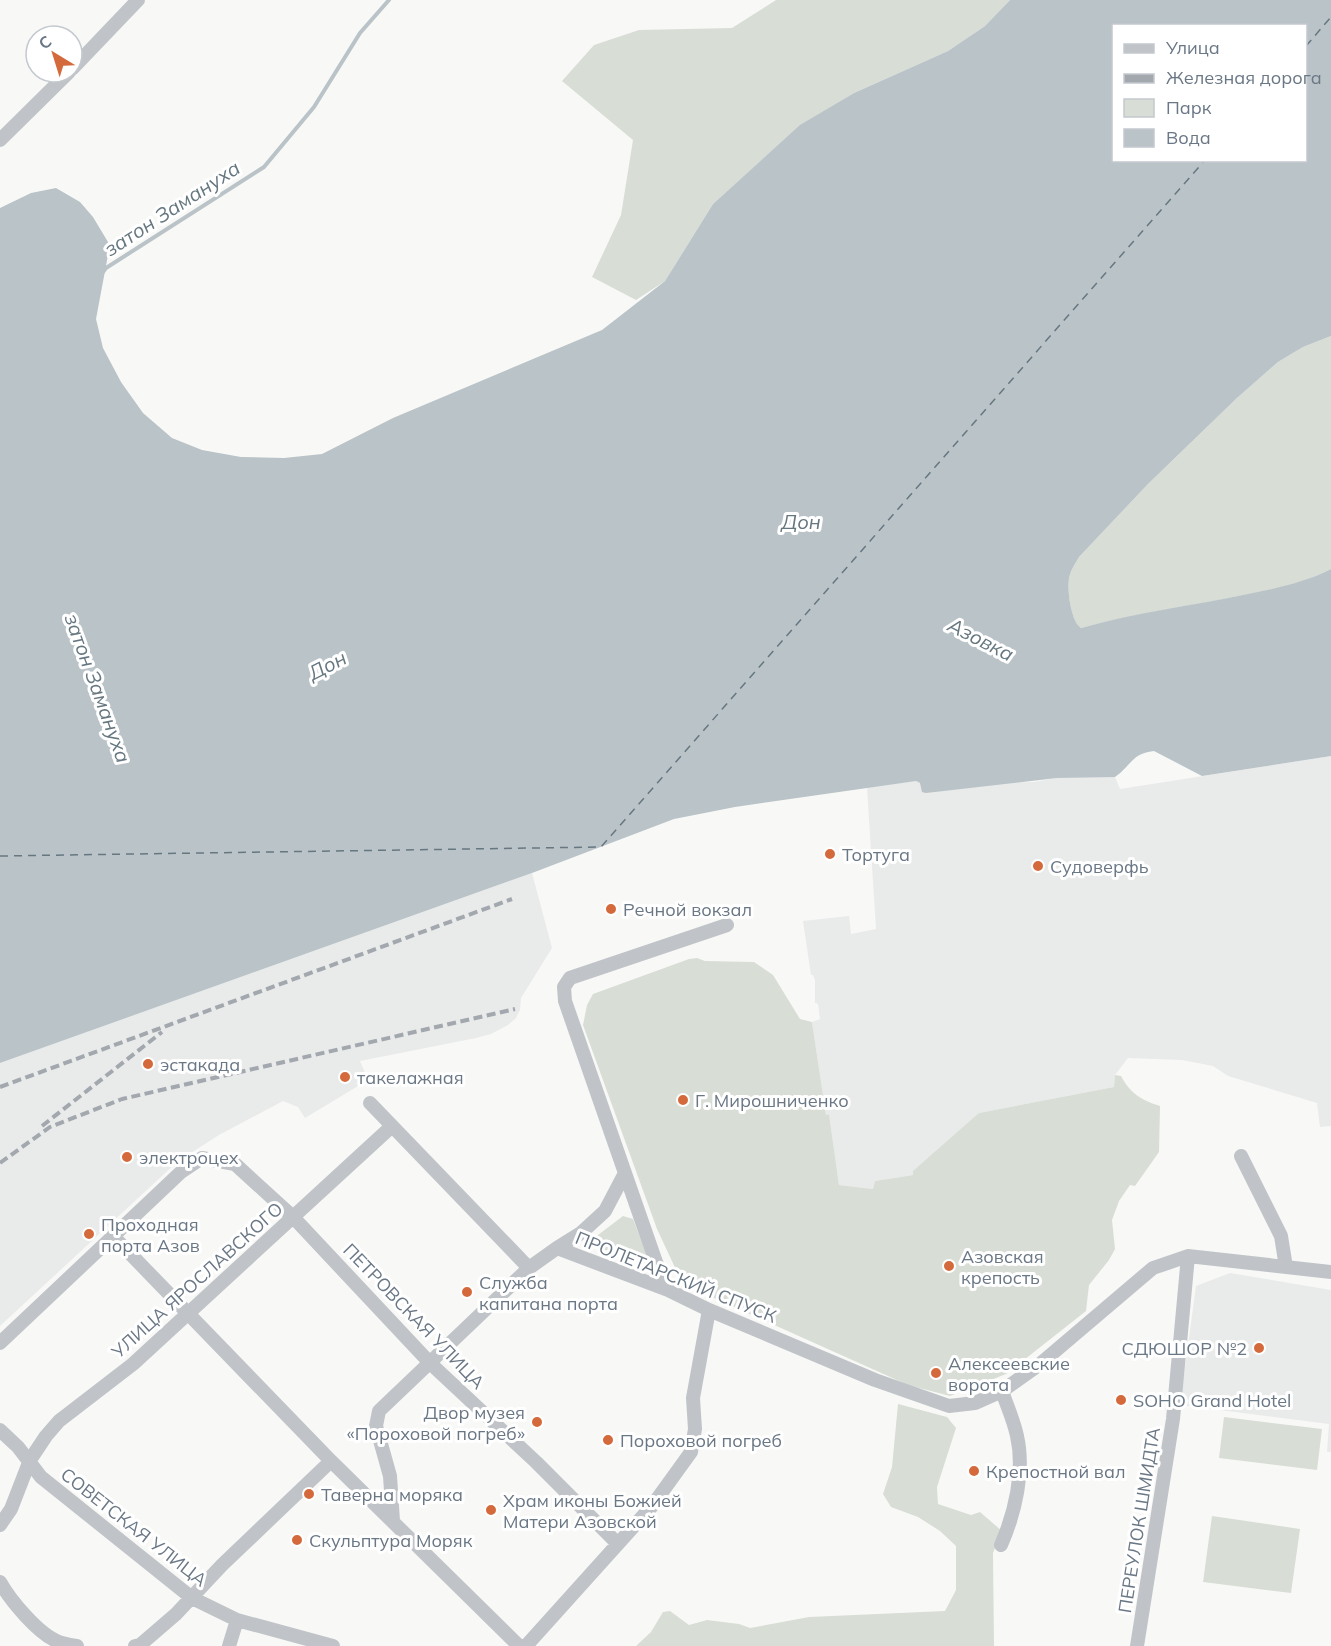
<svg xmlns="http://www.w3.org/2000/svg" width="1331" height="1646" font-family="Mulish,sans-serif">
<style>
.built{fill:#e9eaea}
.green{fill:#d8ddd6}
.water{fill:#bac3c8;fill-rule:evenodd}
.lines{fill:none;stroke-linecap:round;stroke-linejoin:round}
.stream{stroke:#bac3c8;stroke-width:4}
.ferry{stroke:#667780;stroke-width:1.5;stroke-dasharray:8 6;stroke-linecap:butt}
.street{stroke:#c0c4c8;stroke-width:14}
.rail{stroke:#a2a8ae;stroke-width:4;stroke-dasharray:9 4.5;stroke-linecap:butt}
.poi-dot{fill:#d46a3b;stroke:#fff;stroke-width:2}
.labels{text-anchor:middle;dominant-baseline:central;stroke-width:6;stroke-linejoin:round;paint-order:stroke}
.poi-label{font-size:18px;fill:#6a7785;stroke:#fff;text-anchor:start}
.street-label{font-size:18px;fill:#6a7785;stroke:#fff}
.water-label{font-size:20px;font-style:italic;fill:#667780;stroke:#fff}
</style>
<rect width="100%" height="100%" fill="#f8f9f6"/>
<path class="built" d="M 1331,756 L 1331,1126 L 1320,1127 L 1317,1103 L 1228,1076 L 1213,1066 L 1182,1060 L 1128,1058 L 1115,1075 L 1114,1087 L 979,1113 L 913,1175 L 875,1181 L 873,1189 L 839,1185 L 829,1114 L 826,1115 L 812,1022 L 820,1019 L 818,1004 L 815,1003 L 815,980 L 813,975 L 811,975 L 803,921 L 849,916 L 851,934 L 876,929 L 867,787 L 916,781 L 920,783 L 1034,782 L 1057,778 L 1106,775 L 1115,777 L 1120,789 Z
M 532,873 L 552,948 L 521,998 L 520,1010 L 516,1018 L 508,1025 L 491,1034 L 476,1038 L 360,1061 L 368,1080 L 305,1118 L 298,1107 L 283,1101 L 219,1135 L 177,1162 L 0,1326 L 0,1063 Z
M 1230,1273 L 1331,1290 L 1331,1452 L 1327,1452 L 1329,1424 L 1180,1405 L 1196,1286 Z"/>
<path class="green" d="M 776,0 L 1010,0 L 985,26 L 948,51 L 854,93 L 801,125 L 713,204 L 665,281 L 636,300 L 592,277 L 621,215 L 633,140 L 562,81 L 594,45 L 639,30 L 732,28 Z
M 1331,336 L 1331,569 C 1303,584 1270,590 1239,596 C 1186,607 1133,614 1081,628 C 1071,622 1067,591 1069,579 C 1070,571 1075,564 1079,557 L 1148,484 L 1237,398 L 1278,362 L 1303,347 Z
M 697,958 L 705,961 L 754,962 L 773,975 L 800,1019 L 812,1022 L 826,1115 L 829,1114 L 839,1185 L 873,1189 L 875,1181 L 913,1175 L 913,1171 L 979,1113 L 1114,1087 L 1115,1075 L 1121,1076 C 1131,1094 1141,1100 1160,1106 L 1159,1152 L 1135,1186 L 1130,1185 L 1119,1201 L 1112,1220 L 1115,1249 L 1109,1260 L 1089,1285 L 1086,1311 L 1006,1374 L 950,1396 L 908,1385 L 687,1286 L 678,1274 L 657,1229 L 583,1025 L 587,1005 L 593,994 L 689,959 Z
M 623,1216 L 633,1219 L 649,1261 L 642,1265 L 596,1246 L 594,1238 Z
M 898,1404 L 947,1417 L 956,1428 L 937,1487 L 938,1504 L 971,1515 L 980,1512 L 1002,1531 L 993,1553 L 994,1646 L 636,1646 L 651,1632 L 663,1612 L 670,1611 L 689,1625 L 707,1620 L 739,1624 L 750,1628 L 809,1617 L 945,1611 L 956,1590 L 956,1546 L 940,1531 L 918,1517 L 891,1507 L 883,1494 L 892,1467 Z
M 1224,1417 L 1322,1429 L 1317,1470 L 1219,1458 Z
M 1212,1516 L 1300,1529 L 1291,1593 L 1203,1582 Z"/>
<path class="water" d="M 1010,0 L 1331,0 L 1331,336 L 1303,347 L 1278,362 L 1237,398 L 1148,484 L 1079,557 C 1075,564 1070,571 1069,579 C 1067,590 1071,622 1081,628 C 1134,613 1190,606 1243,595 C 1273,589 1304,583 1331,569 L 1331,756 L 1202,776 L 1154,751 C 1132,753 1131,766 1115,777 L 1057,778 L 926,793 L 922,792 L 920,783 L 916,781 L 735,807 L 674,819 L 532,873 L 0,1063 L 0,208 L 31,193 L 56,188 L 80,202 L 93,217 L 108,242 L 108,255 L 96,319 L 103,348 L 121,382 L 143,413 L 172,438 L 202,450 L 241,457 L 284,458 L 322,454 L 393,418 L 602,330 L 665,281 L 713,204 L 800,125 L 854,93 L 948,51 L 985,26 ZM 1114,26 L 1306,26 L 1306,160 L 1114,160 Z"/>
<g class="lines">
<path class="stream" d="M 103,272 L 106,268 L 264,167 L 314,107 L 360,33 L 389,0"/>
<path class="ferry" d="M 1306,46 L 1331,17
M 0,856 L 601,847 L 1205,160"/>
<path class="street" d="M 72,69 L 138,0
M 0,140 L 69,72
M 370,1103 L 529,1268
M 1241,1156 L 1281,1236 L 1286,1267
M 114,1237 L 331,1461 L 519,1646
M 557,1248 L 581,1233 L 605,1211 L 625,1173
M 668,1290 L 656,1262 L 565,1001 L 564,987 L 570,978 L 727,925
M 0,1343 L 181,1172 L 202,1158 L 235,1164 L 293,1217 L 430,1363 L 536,1462 L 618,1544
M 0,1430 L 18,1447 L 41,1477 L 192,1598 L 237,1620 L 333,1646
M 393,1521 L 390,1476 L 376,1426 L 379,1411 L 529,1268 L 557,1248 L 668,1290 L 709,1310 L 875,1380 L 949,1406 L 975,1403 L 1002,1391 L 1040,1364 L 1153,1268 L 1188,1256 L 1331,1272
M 0,1525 L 11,1509 L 30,1460 L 46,1436 L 59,1421 L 133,1364 L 391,1127
M 1001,1545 C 1015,1513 1025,1471 1017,1436 C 1014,1421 1007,1406 1002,1391
M 0,1582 C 10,1600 39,1635 59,1642 C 64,1644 71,1645 77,1646
M 135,1646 L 140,1645 L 176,1614 L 222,1565 L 331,1461
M 229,1646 L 237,1620
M 526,1646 L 652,1506 L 691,1452 L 695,1429 L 693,1398 L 709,1310
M 1137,1646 L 1173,1419 L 1188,1256"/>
<path class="rail" d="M 0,1087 L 512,899
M 42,1126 L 162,1032
M 0,1163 L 50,1127 L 122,1099 L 515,1009"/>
</g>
<g class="poi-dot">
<circle cx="830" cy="854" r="6"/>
<circle cx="1038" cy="866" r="6"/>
<circle cx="611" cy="909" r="6"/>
<circle cx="148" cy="1064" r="6"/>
<circle cx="345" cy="1077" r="6"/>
<circle cx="683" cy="1100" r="6"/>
<circle cx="127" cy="1157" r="6"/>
<circle cx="89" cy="1234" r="6"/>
<circle cx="949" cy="1266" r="6"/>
<circle cx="467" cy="1292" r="6"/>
<circle cx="1259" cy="1348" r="6"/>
<circle cx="936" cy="1373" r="6"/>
<circle cx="1121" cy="1400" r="6"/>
<circle cx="537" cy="1422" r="6"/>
<circle cx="608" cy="1440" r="6"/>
<circle cx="974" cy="1471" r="6"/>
<circle cx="309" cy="1494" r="6"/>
<circle cx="491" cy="1510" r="6"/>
<circle cx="297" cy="1540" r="6"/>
</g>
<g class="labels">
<g class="poi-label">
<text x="842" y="854">Тортуга</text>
<text x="1050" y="866">Судоверфь</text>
<text x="623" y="909">Речной вокзал</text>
<text x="160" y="1064">эстакада</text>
<text x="357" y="1077">такелажная</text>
<text x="695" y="1100">Г. Мирошниченко</text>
<text x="139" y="1157">электроцех</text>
<text x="101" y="1224">Проходная<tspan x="101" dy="21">порта Азов</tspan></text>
<text x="961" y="1256">Азовская<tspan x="961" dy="21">крепость</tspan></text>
<text x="479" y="1282">Служба<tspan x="479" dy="21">капитана порта</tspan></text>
<text x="1247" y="1348" text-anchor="end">СДЮШОР №2</text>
<text x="948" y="1363">Алексеевские<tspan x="948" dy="21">ворота</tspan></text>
<text x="1133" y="1400">SOHO Grand Hotel</text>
<text x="525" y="1412" text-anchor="end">Двор музея<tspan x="525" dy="21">«Пороховой погреб»</tspan></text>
<text x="620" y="1440">Пороховой погреб</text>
<text x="986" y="1471">Крепостной вал</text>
<text x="321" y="1494">Таверна моряка</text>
<text x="503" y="1500">Храм иконы Божией<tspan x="503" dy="21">Матери Азовской</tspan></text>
<text x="309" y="1540">Скульптура Моряк</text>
</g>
<g class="street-label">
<text transform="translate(676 1277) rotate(22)">ПРОЛЕТАРСКИЙ СПУСК</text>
<text transform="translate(197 1280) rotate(-42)">УЛИЦА ЯРОСЛАВСКОГО</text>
<text transform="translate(414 1316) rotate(46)">ПЕТРОВСКАЯ УЛИЦА</text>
<text transform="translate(1139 1520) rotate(-81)">ПЕРЕУЛОК ШМИДТА</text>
<text transform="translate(134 1527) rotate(38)">СОВЕТСКАЯ УЛИЦА</text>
</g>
<g class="water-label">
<text transform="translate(172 208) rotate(-33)">затон Замануха</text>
<text x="801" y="521">Дон</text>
<text transform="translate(981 639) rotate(27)">Азовка</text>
<text transform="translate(327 665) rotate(-27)">Дон</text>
<text transform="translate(98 688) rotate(70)">затон Замануха</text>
</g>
</g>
<rect x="1112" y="24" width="195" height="138" fill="#ffffff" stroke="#c3c9ce" stroke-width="1.5"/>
<rect x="1124" y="44" width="30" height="9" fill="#c0c4c8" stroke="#c3c9ce" stroke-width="1.5"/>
<text x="1166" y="54" font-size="18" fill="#6a7785">Улица</text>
<rect x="1124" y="74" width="30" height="9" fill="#a2a8ae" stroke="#c3c9ce" stroke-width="1.5"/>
<text x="1166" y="84" font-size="18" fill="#6a7785">Железная дорога</text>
<rect x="1124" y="99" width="30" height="18" fill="#d8ddd6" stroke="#c3c9ce" stroke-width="1.5"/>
<text x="1166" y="114" font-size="18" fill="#6a7785">Парк</text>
<rect x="1124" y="129" width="30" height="18" fill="#bac3c8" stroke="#c3c9ce" stroke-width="1.5"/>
<text x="1166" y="144" font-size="18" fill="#6a7785">Вода</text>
<g transform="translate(54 54) rotate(322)"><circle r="28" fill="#ffffff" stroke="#c3c9ce" stroke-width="1.5"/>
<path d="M0-4.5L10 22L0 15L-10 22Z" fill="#d46a3b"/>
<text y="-9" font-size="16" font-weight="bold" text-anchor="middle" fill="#6a7785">С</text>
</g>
</svg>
